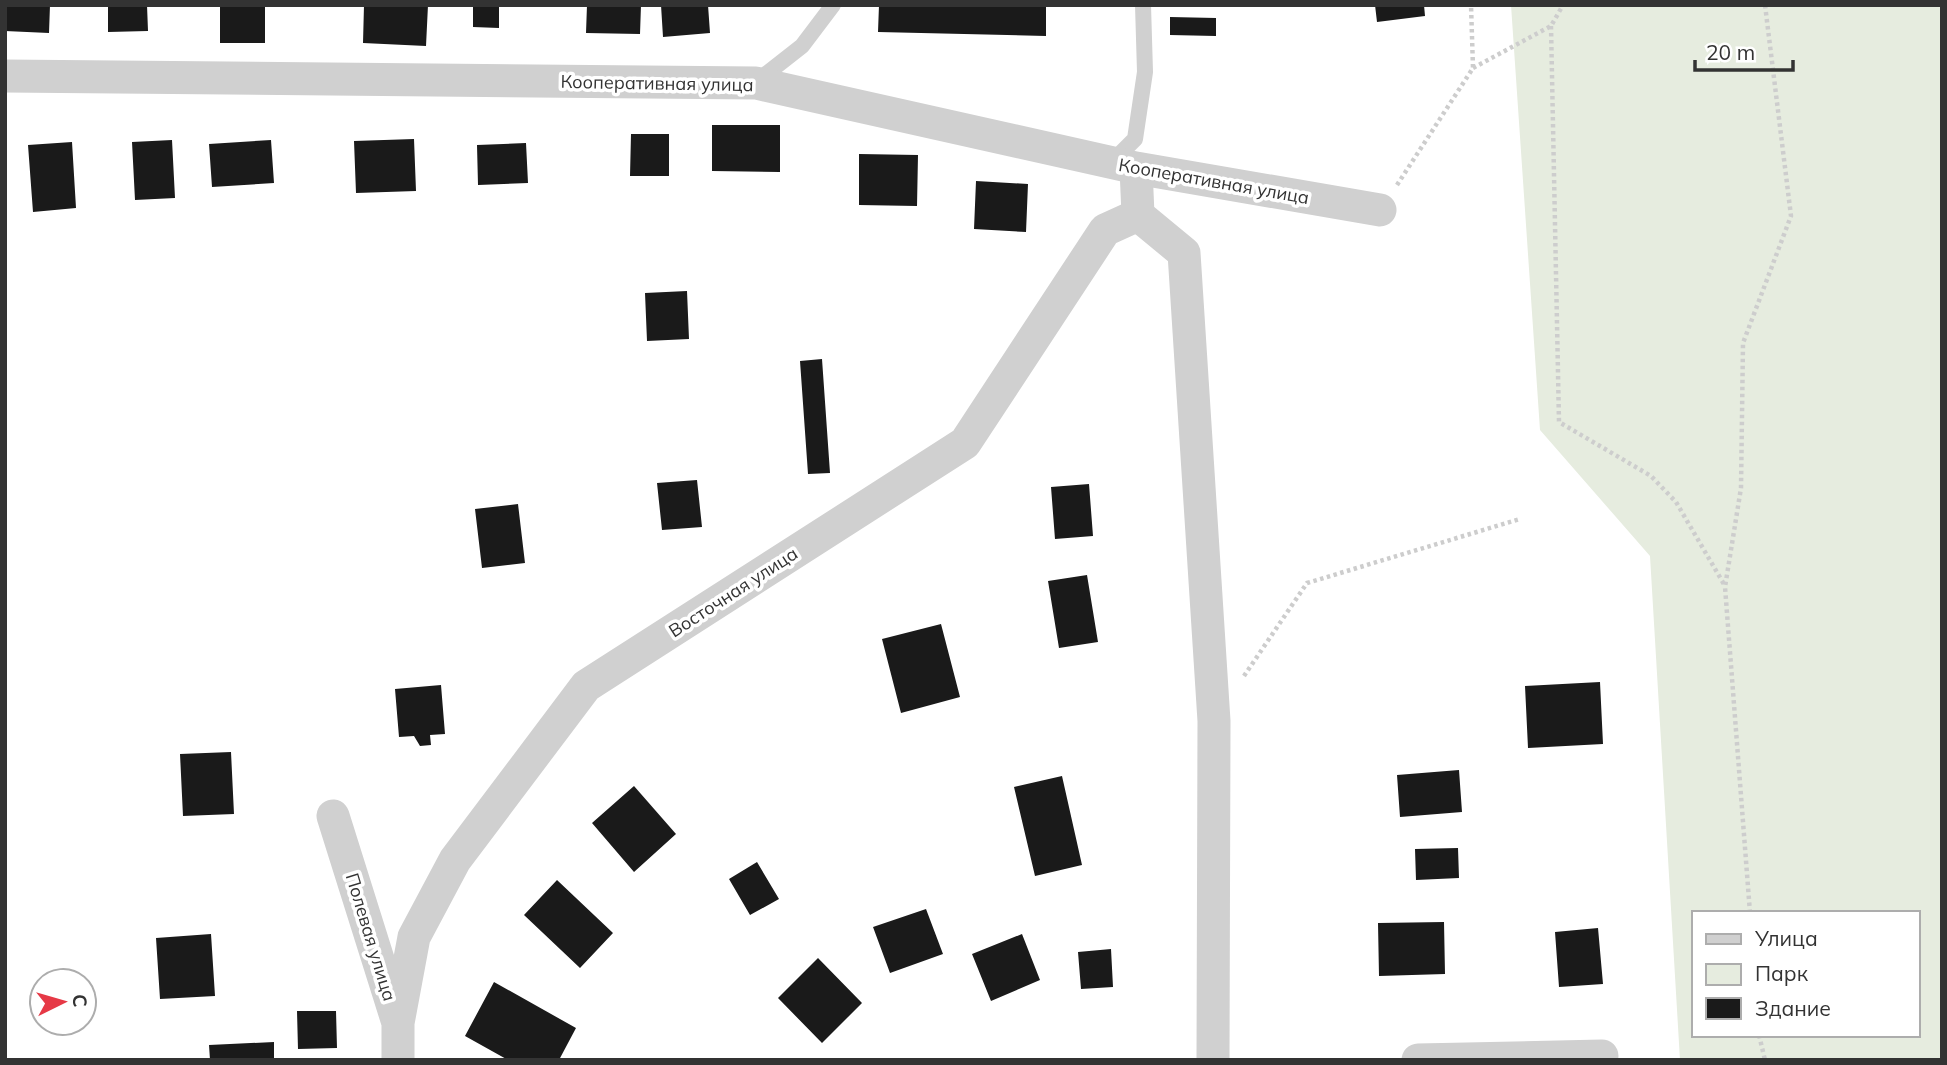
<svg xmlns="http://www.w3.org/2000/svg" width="1947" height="1065" font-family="Mulish,sans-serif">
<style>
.green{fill:#e6ecdf;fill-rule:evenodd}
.building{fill:#1a1a1a}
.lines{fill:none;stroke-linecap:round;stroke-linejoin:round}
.path{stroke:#cdcdcd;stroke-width:4.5;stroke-dasharray:3.5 3.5;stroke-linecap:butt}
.service{stroke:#d0d0d0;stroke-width:16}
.minor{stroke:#d0d0d0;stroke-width:33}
.labels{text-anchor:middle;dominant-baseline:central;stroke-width:7;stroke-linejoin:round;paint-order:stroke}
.street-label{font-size:18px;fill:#333;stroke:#fff}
</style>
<rect width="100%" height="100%" fill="#fff"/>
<path class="green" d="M 1511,5 L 1942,5 L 1942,1060 L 1680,1060 L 1650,556 L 1540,430 ZM 1693,913 L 1917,913 L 1917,1035 L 1693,1035 Z"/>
<path class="building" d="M 5,5 L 50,5 L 49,33 L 5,31 Z
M 108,5 L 147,5 L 148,31 L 108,32 Z
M 220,5 L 265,5 L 265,43 L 220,43 Z
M 364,5 L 428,5 L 426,46 L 363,43 Z
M 473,5 L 499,5 L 499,28 L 473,27 Z
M 587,5 L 641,5 L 640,34 L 586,33 Z
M 661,5 L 708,5 L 710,33 L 663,37 Z
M 879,5 L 1046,5 L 1046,36 L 878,32 Z
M 1375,5 L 1424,5 L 1425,16 L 1377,22 Z
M 1170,17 L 1216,18 L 1216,36 L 1170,35 Z
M 712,125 L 780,125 L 780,172 L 712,171 Z
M 631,134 L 669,134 L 669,176 L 630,176 Z
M 414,139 L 416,191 L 356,193 L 354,141 Z
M 172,140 L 175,198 L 135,200 L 132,142 Z
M 271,140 L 274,183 L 212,187 L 209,144 Z
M 72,142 L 76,208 L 33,212 L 28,145 Z
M 526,143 L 528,183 L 478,185 L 477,145 Z
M 859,154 L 918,155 L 917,206 L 859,205 Z
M 976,181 L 1028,184 L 1026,232 L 974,229 Z
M 687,291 L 689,339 L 647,341 L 645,293 Z
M 822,359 L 830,473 L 808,474 L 800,361 Z
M 697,480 L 702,527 L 662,530 L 657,483 Z
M 1089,484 L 1093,536 L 1055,539 L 1051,487 Z
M 518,504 L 525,563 L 482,568 L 475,509 Z
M 1087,575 L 1098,642 L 1059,648 L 1048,581 Z
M 941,624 L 960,697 L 901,713 L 882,639 Z
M 1600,682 L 1603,744 L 1528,748 L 1525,686 Z
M 441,685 L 445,734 L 430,735 L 431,745 L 420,746 L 414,736 L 399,737 L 395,689 Z
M 231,752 L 234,814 L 183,816 L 180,754 Z
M 1459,770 L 1462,812 L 1400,817 L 1397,775 Z
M 1062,776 L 1082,865 L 1035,876 L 1014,787 Z
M 634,786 L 676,834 L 634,872 L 592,823 Z
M 1458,848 L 1459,878 L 1416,880 L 1415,849 Z
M 757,862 L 779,899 L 750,915 L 729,879 Z
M 557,880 L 613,933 L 580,968 L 524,915 Z
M 926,909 L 943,954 L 890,973 L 873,927 Z
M 1444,922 L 1445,974 L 1379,976 L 1378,923 Z
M 1598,928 L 1603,984 L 1559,987 L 1555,932 Z
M 211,934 L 215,996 L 160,999 L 156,938 Z
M 1022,934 L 1040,980 L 991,1001 L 972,954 Z
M 1111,949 L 1113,987 L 1081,989 L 1078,952 Z
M 818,958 L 862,1003 L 822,1043 L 778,998 Z
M 494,982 L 576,1028 L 559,1060 L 508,1060 L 465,1036 Z
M 297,1011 L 336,1011 L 337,1048 L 298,1049 Z
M 274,1042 L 274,1060 L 210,1060 L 209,1045 Z"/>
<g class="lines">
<path class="path" d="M 1551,26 L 1559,422 L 1651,476 L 1676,502 L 1725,586
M 1473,68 L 1551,26 L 1563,5
M 1397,185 L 1473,68 L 1471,5
M 1244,676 L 1307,583 L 1520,519
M 1750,913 L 1725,587 L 1741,488 L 1743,343 L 1791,216 L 1765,5
M 1759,1035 L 1765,1060"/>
<path class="service" d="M 756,82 L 802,46 L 833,5
M 1112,162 L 1135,139 L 1145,72 L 1143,5"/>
<path class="minor" d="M 5,76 L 756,83 L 1136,168 L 1380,210
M 1136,168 L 1138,215 L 1184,253 L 1214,721 L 1213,1060
M 333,816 L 398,1023 L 398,1060
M 398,1023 L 414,937 L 455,860 L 586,686 L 965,443 L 1105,230 L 1138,215
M 1418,1060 L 1602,1056"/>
</g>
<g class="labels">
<g class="street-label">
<text transform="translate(657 83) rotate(1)">Кооперативная улица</text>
<text transform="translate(1214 181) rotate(10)">Кооперативная улица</text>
<text transform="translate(733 592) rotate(-33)">Восточная улица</text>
<text transform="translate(371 937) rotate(73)">Полевая улица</text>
</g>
</g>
<rect width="1947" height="1065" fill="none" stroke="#333333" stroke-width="14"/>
<rect x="1692" y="911" width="228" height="126" fill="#ffffff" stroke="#adadad" stroke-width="2"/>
<rect x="1706" y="934" width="35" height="10" fill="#d0d0d0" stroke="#adadad" stroke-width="2"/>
<text x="1755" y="946" font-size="21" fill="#333333">Улица</text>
<rect x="1706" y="964" width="35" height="21" fill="#e6ecdf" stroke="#adadad" stroke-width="2"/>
<text x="1755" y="981" font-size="21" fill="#333333">Парк</text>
<rect x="1706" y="998" width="35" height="21" fill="#1a1a1a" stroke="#adadad" stroke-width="2"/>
<text x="1755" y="1016" font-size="21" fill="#333333">Здание</text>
<g transform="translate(63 1002) rotate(85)"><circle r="33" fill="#ffffff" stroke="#adadad" stroke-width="2"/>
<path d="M0-5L12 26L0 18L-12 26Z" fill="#e63946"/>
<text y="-10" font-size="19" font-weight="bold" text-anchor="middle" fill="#333333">С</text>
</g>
<path d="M1695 60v10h98v-10" fill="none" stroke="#333333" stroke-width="3.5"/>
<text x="1706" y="60" font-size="21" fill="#333333" stroke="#ffffff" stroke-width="5" paint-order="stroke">20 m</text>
</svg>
